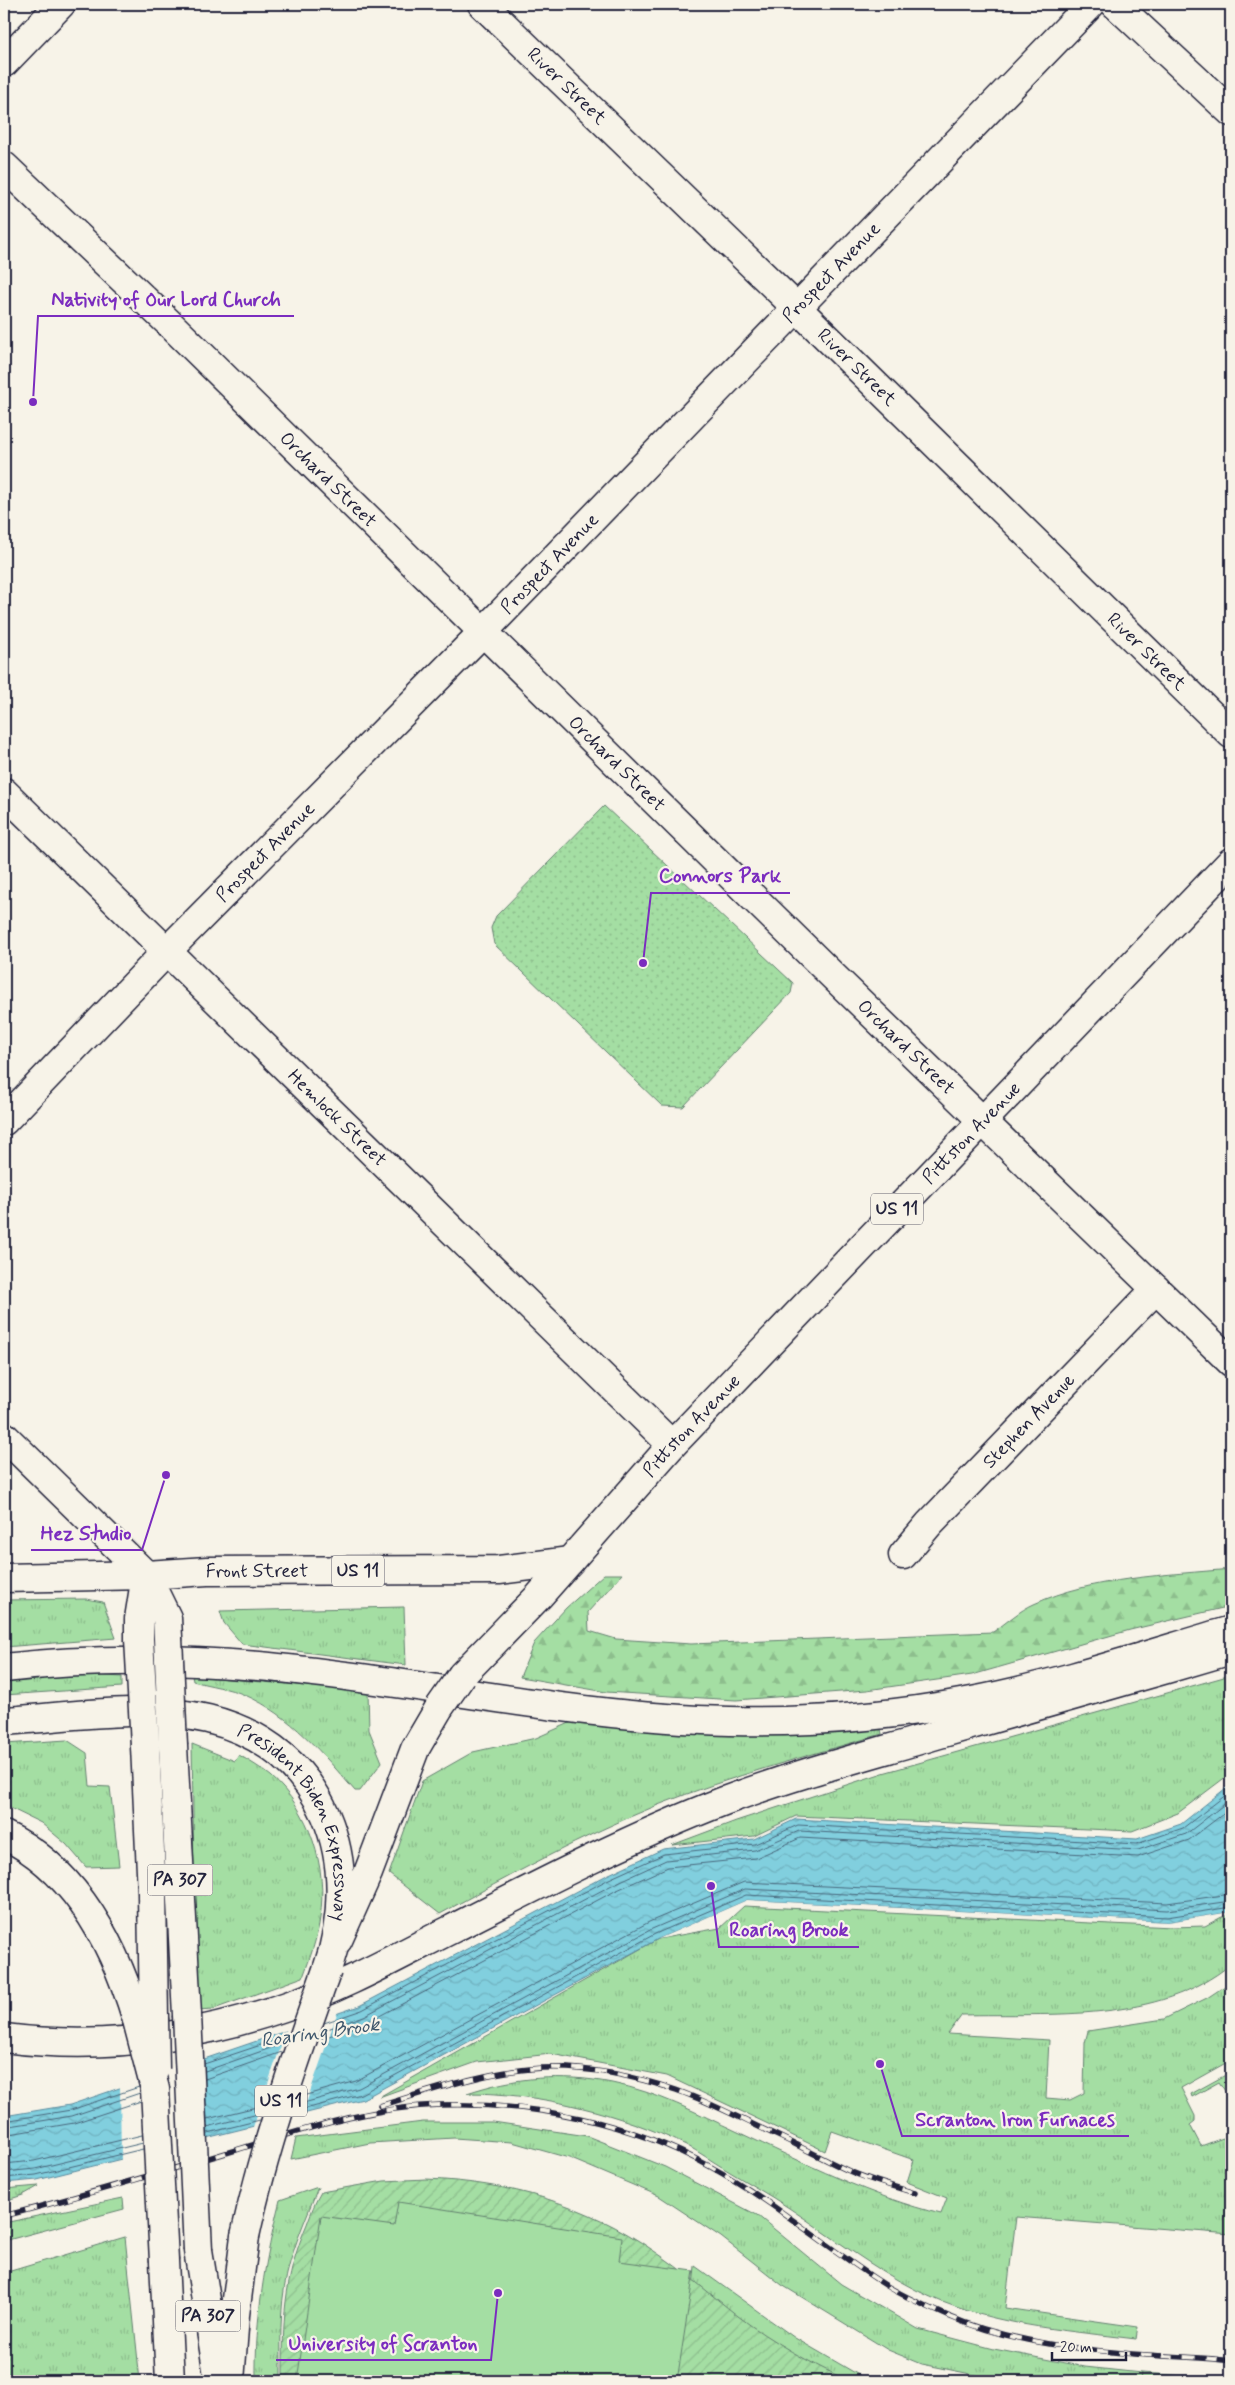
<svg xmlns="http://www.w3.org/2000/svg" width="1235" height="2385" font-family="Mynerve,sans-serif">
<style>
.grass{fill:url(#grass-tufts);stroke:#63806f}
.forest{fill:url(#forest-firs);stroke:#63806f}
.park{fill:url(#park-dots);stroke:#63806f}
.garden{fill:url(#garden-furrows);stroke:#63806f}
.pitch{fill:#a4dea3;stroke:#63806f}
.water{fill:url(#water-waves);stroke:#5b8a9d}
.pier{fill:#f7f3e8}
.lines{fill:none;stroke-linecap:round;stroke-linejoin:round}
.shore{stroke:#48677c;stroke-width:1}
.minor-casing{stroke:#22223b;stroke-width:31}
.major-casing{stroke:#22223b;stroke-width:31}
.highway-casing{stroke:#22223b;stroke-width:31}
.minor{stroke:#f7f3e8;stroke-width:28}
.major{stroke:#f7f3e8;stroke-width:28}
.highway{stroke:#f7f3e8;stroke-width:28}
.rail-casing{stroke:#22223b;stroke-width:5.5}
.rail{stroke:#f7f3e8;stroke-width:4;stroke-dasharray:11;stroke-linecap:butt}
.major-bridge-casing{stroke:#22223b;stroke-width:31;stroke-linecap:butt}
.highway-bridge-casing{stroke:#22223b;stroke-width:31;stroke-linecap:butt}
.major-bridge{stroke:#f7f3e8;stroke-width:28}
.highway-bridge{stroke:#f7f3e8;stroke-width:28}
.labels{text-anchor:middle;dominant-baseline:central;stroke-width:4.5;stroke-linejoin:round;paint-order:stroke}
.shield{fill:#f7f3e8;stroke:#62616f;stroke-width:1}
.shield-label{font-size:18px;font-weight:bold;fill:#22223b}
.street-label{font-size:19px;fill:#22223b;stroke:#f7f3e8}
.water-label{font-size:20px;font-style:italic;fill:#3e566c;stroke:#f7f3e8}
.leader{fill:none;stroke:#7b2cbf;stroke-width:2}
.callout-dot{fill:#7b2cbf;stroke:#f7f3e8;stroke-width:2}
.callout-label{font-size:20px;text-anchor:middle;font-weight:bold;fill:#7b2cbf;stroke:#f7f3e8;stroke-width:4.5;stroke-linejoin:round;paint-order:stroke}
</style>
<defs>
<pattern id="grass-tufts" width="24" height="20" patternUnits="userSpaceOnUse" patternTransform="scale(1.25)"><rect width="24" height="20" fill="#a4dea3"/><path d="M3 7l-1-3M5 7V3M7 7l1-3M15 17l-1-3M17 17v-4M19 17l1-3" fill="none" stroke="#8dbe8d"/></pattern>
<pattern id="forest-firs" width="22" height="20" patternUnits="userSpaceOnUse" patternTransform="scale(1.25)"><rect width="22" height="20" fill="#a4dea3"/><path d="M5 1l3.5 6h-7zM16 11l3.5 6h-7z" fill="#8dbe8d"/></pattern>
<pattern id="park-dots" width="8" height="8" patternUnits="userSpaceOnUse" patternTransform="scale(1.25)"><rect width="8" height="8" fill="#a4dea3"/><path d="M2 2h.1M6 6h.1" fill="none" stroke="#8dbe8d" stroke-width="1.8" stroke-linecap="round"/></pattern>
<pattern id="garden-furrows" width="10" height="10" patternUnits="userSpaceOnUse" patternTransform="scale(1.25)"><rect width="10" height="10" fill="#a4dea3"/><path d="M-1 1l2-2M0 10L10 0M9 11l2-2" fill="none" stroke="#8dbe8d"/></pattern>
<pattern id="water-waves" width="16" height="10" patternUnits="userSpaceOnUse" patternTransform="scale(1.25)"><rect width="16" height="10" fill="#81cfde"/><path d="M0 5q4-4 8 0t8 0" fill="none" stroke="#6fb1bf"/></pattern>
</defs>
<rect width="100%" height="100%" fill="#f7f3e8"/>
<filter id="ink" filterUnits="userSpaceOnUse"><feTurbulence type="fractalNoise" baseFrequency=".02" numOctaves="2"/><feDisplacementMap in="SourceGraphic" scale="10" xChannelSelector="R" yChannelSelector="G"/><feConvolveMatrix kernelMatrix="1 2 1 2 8 2 1 2 1" color-interpolation-filters="sRGB"/></filter>
<g filter="url(#ink)">
<path class="grass" d="M 86,1599 L 103,1602 L 116,1638 L 4,1647 L 4,1600 Z
M 404,1607 L 406,1665 L 242,1644 L 224,1623 L 220,1611 Z
M 91,1675 L 122,1677 L 122,1687 L 4,1695 L 4,1682 Z
M 1231,1675 L 1231,1773 L 1178,1813 L 1132,1831 L 796,1816 L 754,1836 L 672,1845 L 736,1821 L 883,1773 Z
M 192,1676 L 368,1691 L 369,1730 L 382,1762 L 360,1791 L 355,1791 C 323,1754 291,1715 245,1695 C 229,1688 210,1686 193,1681 Z
M 572,1722 L 701,1734 L 789,1734 L 881,1729 L 882,1734 C 807,1756 731,1776 658,1805 C 582,1836 511,1875 440,1914 L 389,1874 L 422,1781 L 473,1752 L 536,1738 Z
M 67,1740 L 87,1753 L 90,1786 L 110,1787 L 119,1866 L 86,1867 L 66,1844 L 41,1823 L 4,1805 L 4,1744 Z
M 192,1744 L 235,1761 L 239,1755 C 249,1761 261,1768 271,1776 C 310,1810 328,1868 320,1918 C 317,1939 310,1958 303,1977 L 214,2009 L 196,2010 Z
M 744,1906 L 1172,1927 L 1205,1926 L 1231,1912 L 1231,1964 C 1158,2024 1051,2013 962,2015 L 948,2034 L 1049,2040 L 1046,2098 L 1070,2100 L 1084,2093 L 1085,2043 L 1088,2031 L 1164,2019 L 1207,1998 L 1231,1982 L 1231,2060 L 1181,2088 L 1195,2116 L 1195,2121 L 1190,2125 L 1201,2146 L 1223,2138 L 1231,2145 L 1230,2174 L 1231,2234 L 1016,2217 L 1005,2308 L 1138,2327 L 1136,2339 C 1062,2330 984,2325 916,2290 C 871,2267 831,2236 789,2208 C 768,2194 746,2182 725,2169 C 712,2161 699,2152 686,2145 C 619,2113 541,2093 467,2093 C 515,2077 561,2073 612,2083 C 657,2092 697,2113 738,2132 C 802,2162 874,2198 941,2214 L 947,2198 L 907,2182 L 914,2160 L 832,2131 L 825,2151 L 667,2076 L 551,2054 L 477,2062 L 379,2097 L 658,1939 L 720,1928 Z
M 1231,2072 L 1229,2077 L 1231,2081 L 1231,2100 L 1219,2082 L 1192,2097 L 1191,2094 Z
M 423,2122 L 493,2122 L 587,2136 L 665,2167 L 757,2215 L 841,2284 L 918,2329 L 994,2349 L 1085,2367 L 1141,2373 L 1140,2381 L 1005,2381 L 922,2364 L 888,2350 L 782,2285 L 721,2237 L 659,2196 L 569,2158 L 512,2142 L 454,2138 L 370,2143 L 291,2159 L 296,2138 Z
M 39,2186 L 23,2195 L 4,2201 L 4,2189 Z
M 318,2187 C 307,2216 294,2244 287,2274 C 279,2309 281,2346 281,2381 L 256,2381 C 255,2320 265,2259 280,2200 Z
M 123,2198 L 124,2209 L 4,2241 L 4,2223 Z
M 125,2237 L 140,2381 L 4,2381 L 4,2273 Z
M 695,2266 L 795,2338 L 869,2381 L 844,2381 L 692,2298 Z"/>
<path class="forest" d="M 1231,1569 L 1231,1606 L 1130,1630 L 972,1675 L 867,1690 L 736,1700 L 606,1692 L 520,1677 L 534,1643 L 566,1608 L 604,1574 L 622,1574 L 588,1612 L 589,1631 L 616,1639 L 691,1644 L 993,1632 C 1006,1623 1020,1610 1034,1604 C 1093,1577 1168,1575 1231,1569 Z
M 1141,2373 L 1231,2379 L 1231,2381 L 1140,2381 Z"/>
<path class="park" d="M 604,806 L 793,983 L 791,993 L 683,1107 L 662,1106 L 494,944 L 491,928 L 496,916 Z"/>
<path class="garden" d="M 426,2179 C 508,2182 587,2204 654,2251 C 684,2271 710,2294 738,2316 C 772,2342 810,2363 849,2381 L 283,2381 C 283,2322 283,2280 307,2224 C 311,2213 315,2202 321,2192 L 384,2181 Z"/>
<path class="pitch" d="M 398,2202 L 622,2237 L 619,2261 L 694,2271 L 677,2381 L 297,2381 L 321,2216 L 394,2226 Z"/>
<path class="water" d="M 1231,1784 L 1231,1912 L 1168,1922 L 747,1900 L 658,1939 L 363,2099 L 37,2180 L 4,2183 L 4,2116 L 70,2105 L 359,2006 L 607,1875 L 663,1849 L 754,1839 L 796,1819 L 1137,1839 L 1181,1824 Z"/>
<path class="pier" d="M 747,1900 L 1168,1922 L 1231,1912 L 1224,1916 L 1168,1924 L 747,1903 L 668,1937 L 658,1939 Z
M 338,2011 L 301,2118 L 252,2130 L 287,2028 Z
M 197,2059 L 202,2143 L 121,2162 L 120,2085 Z"/>
<g class="lines">
<path class="shore" d="M 324,2023 L 362,2010 L 609,1879 L 664,1854 L 755,1844 L 798,1825 L 1137,1844 L 1183,1828 L 1231,1791
M 322,2031 L 364,2016 L 612,1885 L 666,1860 L 755,1850 L 799,1831 L 1138,1850 L 1186,1834 L 1231,1799
M 318,2040 L 368,2022 L 615,1891 L 668,1867 L 756,1858 L 800,1838 L 1138,1857 L 1189,1840 L 1231,1808
M 204,2064 L 288,2036
M 205,2071 L 285,2043
M 205,2079 L 282,2052
M 299,2097 L 356,2081 L 649,1922 L 744,1882 L 1167,1903 L 1231,1894
M 296,2105 L 359,2088 L 652,1929 L 745,1889 L 1167,1910 L 1231,1901
M 294,2112 L 361,2094 L 655,1934 L 746,1895 L 1167,1917 L 1231,1907
M 207,2119 L 265,2105
M 4,2121 L 71,2110 L 139,2087
M 4,2127 L 72,2116 L 140,2093
M 207,2127 L 262,2113
M 208,2133 L 260,2120
M 4,2135 L 74,2123 L 141,2101
M 4,2164 L 34,2161 L 142,2135
M 4,2172 L 35,2169 L 143,2143
M 4,2178 L 36,2175 L 143,2149"/>
<g class="minor-casing">
<g id="minor">
<path d="M 1115,4 L 1231,112"/>
<path d="M 4,63 L 61,4"/>
<path id="s1" d="M 4,166 L 168,322 L 831,974 L 1231,1362"/>
<path id="s2" d="M 4,792 L 672,1445"/>
<path id="s3" d="M 4,1121 L 168,950 L 484,631 L 1091,4"/>
<path id="s4" d="M 903,1555 L 929,1524 L 1156,1289"/>
<path d="M 4,1578 L 146,1575"/>
</g>
</g>
<g class="major-casing">
<g id="major">
<path id="s5" d="M 482,4 L 797,308 L 1231,734"/>
<path d="M 4,1436 L 146,1575 L 167,1618 L 168,1638"/>
<path id="s6" d="M 146,1575 L 207,1571 L 499,1570 L 570,1561"/>
<path d="M 139,1639 L 139,1619 L 146,1575"/>
<path id="s7" d="M 462,1675 L 539,1596 L 672,1445 L 1231,862"/>
<path d="M 145,1746 L 152,1893 L 154,2018"/>
<path d="M 173,1746 L 187,2015"/>
<path d="M 338,1940 L 368,1873 L 415,1749 L 439,1708"/>
<path d="M 198,2250 L 219,2381"/>
</g>
</g>
<g class="highway-casing">
<g id="highway">
<path d="M 4,1668 C 89,1658 174,1659 259,1666 C 417,1680 572,1718 730,1721 C 811,1723 893,1716 972,1701 C 1060,1684 1146,1655 1231,1630"/>
<path id="s8" d="M 4,1721 C 68,1717 145,1704 208,1719 C 326,1748 364,1863 327,1970"/>
<path d="M 4,1835 C 77,1870 115,1946 137,2020"/>
<path d="M 4,2038 C 99,2050 196,2038 287,2006 C 344,1987 398,1956 452,1929 C 542,1883 631,1837 724,1801 C 793,1775 865,1756 936,1735 C 1035,1707 1133,1679 1231,1650"/>
<path d="M 164,2261 L 170,2381"/>
<path d="M 230,2381 L 235,2315 L 245,2236"/>
</g>
</g>
<use href="#minor" class="minor"/>
<use href="#major" class="major"/>
<use href="#highway" class="highway"/>
<g class="rail-casing">
<path id="rail" d="M 380,2106 C 432,2090 487,2071 542,2068 C 587,2066 634,2076 676,2090 C 710,2102 743,2120 776,2135 C 800,2146 823,2159 847,2170 C 869,2180 892,2186 915,2193
M 4,2216 C 82,2196 159,2173 236,2150 C 303,2130 370,2107 440,2105 C 532,2102 630,2122 711,2167 C 770,2199 822,2244 879,2281 C 900,2295 925,2306 948,2316 C 1008,2342 1082,2350 1147,2355 C 1175,2357 1203,2357 1231,2361"/>
</g>
<use href="#rail" class="rail"/>
<g class="major-bridge-casing">
<path id="major-bridge" d="M 168,1638 L 173,1746
M 139,1639 L 145,1746
M 439,1708 L 462,1675
M 187,2015 L 198,2250
M 154,2018 L 155,2069"/>
</g>
<g class="highway-bridge-casing">
<path id="highway-bridge" d="M 137,2020 L 155,2089 L 164,2261
M 245,2236 C 265,2144 296,2058 327,1970"/>
</g>
<use href="#major-bridge" class="major-bridge"/>
<use href="#highway-bridge" class="highway-bridge"/>
</g>
</g>
<g class="labels">
<g class="shield">
<rect x="871" y="1193.5" width="52" height="31" rx="4"/>
<rect x="332" y="1555.5" width="52" height="31" rx="4"/>
<rect x="147.5" y="1864.5" width="65" height="31" rx="4"/>
<rect x="255" y="2085.5" width="52" height="31" rx="4"/>
<rect x="175.5" y="2300.5" width="65" height="31" rx="4"/>
</g>
<g class="shield-label">
<text x="897" y="1209">US 11</text>
<text x="358" y="1571">US 11</text>
<text x="180" y="1880">PA 307</text>
<text x="281" y="2101">US 11</text>
<text x="208" y="2316">PA 307</text>
</g>
<g class="street-label">
<text stroke="none"><textPath href="#s5" startOffset="118">River Street</textPath></text>
<text stroke="none"><textPath href="#s3" startOffset="1185">Prospect Avenue</textPath></text>
<text stroke="none"><textPath href="#s5" startOffset="522">River Street</textPath></text>
<text stroke="none"><textPath href="#s1" startOffset="451">Orchard Street</textPath></text>
<text stroke="none"><textPath href="#s3" startOffset="780">Prospect Avenue</textPath></text>
<text stroke="none"><textPath href="#s5" startOffset="928">River Street</textPath></text>
<text stroke="none"><textPath href="#s1" startOffset="856">Orchard Street</textPath></text>
<text stroke="none"><textPath href="#s3" startOffset="375">Prospect Avenue</textPath></text>
<text stroke="none"><textPath href="#s1" startOffset="1261">Orchard Street</textPath></text>
<text stroke="none"><textPath href="#s2" startOffset="466">Hemlock Street</textPath></text>
<text stroke="none"><textPath href="#s7" startOffset="744">Pittston Avenue</textPath></text>
<text stroke="none"><textPath href="#s4" startOffset="184">Stephen Avenue</textPath></text>
<text stroke="none"><textPath href="#s7" startOffset="339">Pittston Avenue</textPath></text>
<text stroke="none"><textPath href="#s6" startOffset="111">Front Street</textPath></text>
<text stroke="none"><textPath href="#s8" startOffset="354">President Biden Expressway</textPath></text>
</g>
<g class="water-label">
<text transform="translate(320 2033) rotate(-8)">Roaring Brook</text>
</g>
</g>
<path class="leader" d="M33 402L38 316H294M643 963L651 893H790M166 1475L142 1550H31M711 1886L719 1947H859M880 2064L902 2136H1129M498 2293L491 2360H276"/>
<g class="callout-dot">
<circle cx="33" cy="402" r="5"/>
<circle cx="643" cy="963" r="5"/>
<circle cx="166" cy="1475" r="5"/>
<circle cx="711" cy="1886" r="5"/>
<circle cx="880" cy="2064" r="5"/>
<circle cx="498" cy="2293" r="5"/>
</g>
<g class="callout-label">
<text x="166" y="306">Nativity of Our Lord Church</text>
<text x="720" y="882">Connors Park</text>
<text x="86" y="1540">Hez Studio</text>
<text x="789" y="1936">Roaring Brook</text>
<text x="1015" y="2126">Scranton Iron Furnaces</text>
<text x="383" y="2350">University of Scranton</text>
</g>
<rect width="1235" height="2385" fill="none" stroke="#f7f3e8" stroke-width="20"/>
<rect x="10" y="10" width="1215" height="2365" fill="none" stroke="#22223b" stroke-width="2" filter="url(#ink)"/>
<path d="M1052 2352v8h74v-8" fill="none" stroke="#22223b" stroke-width="2.5"/>
<text x="1060" y="2352" font-size="15" fill="#22223b" stroke="#f7f3e8" stroke-width="4" paint-order="stroke">20 m</text>
</svg>
